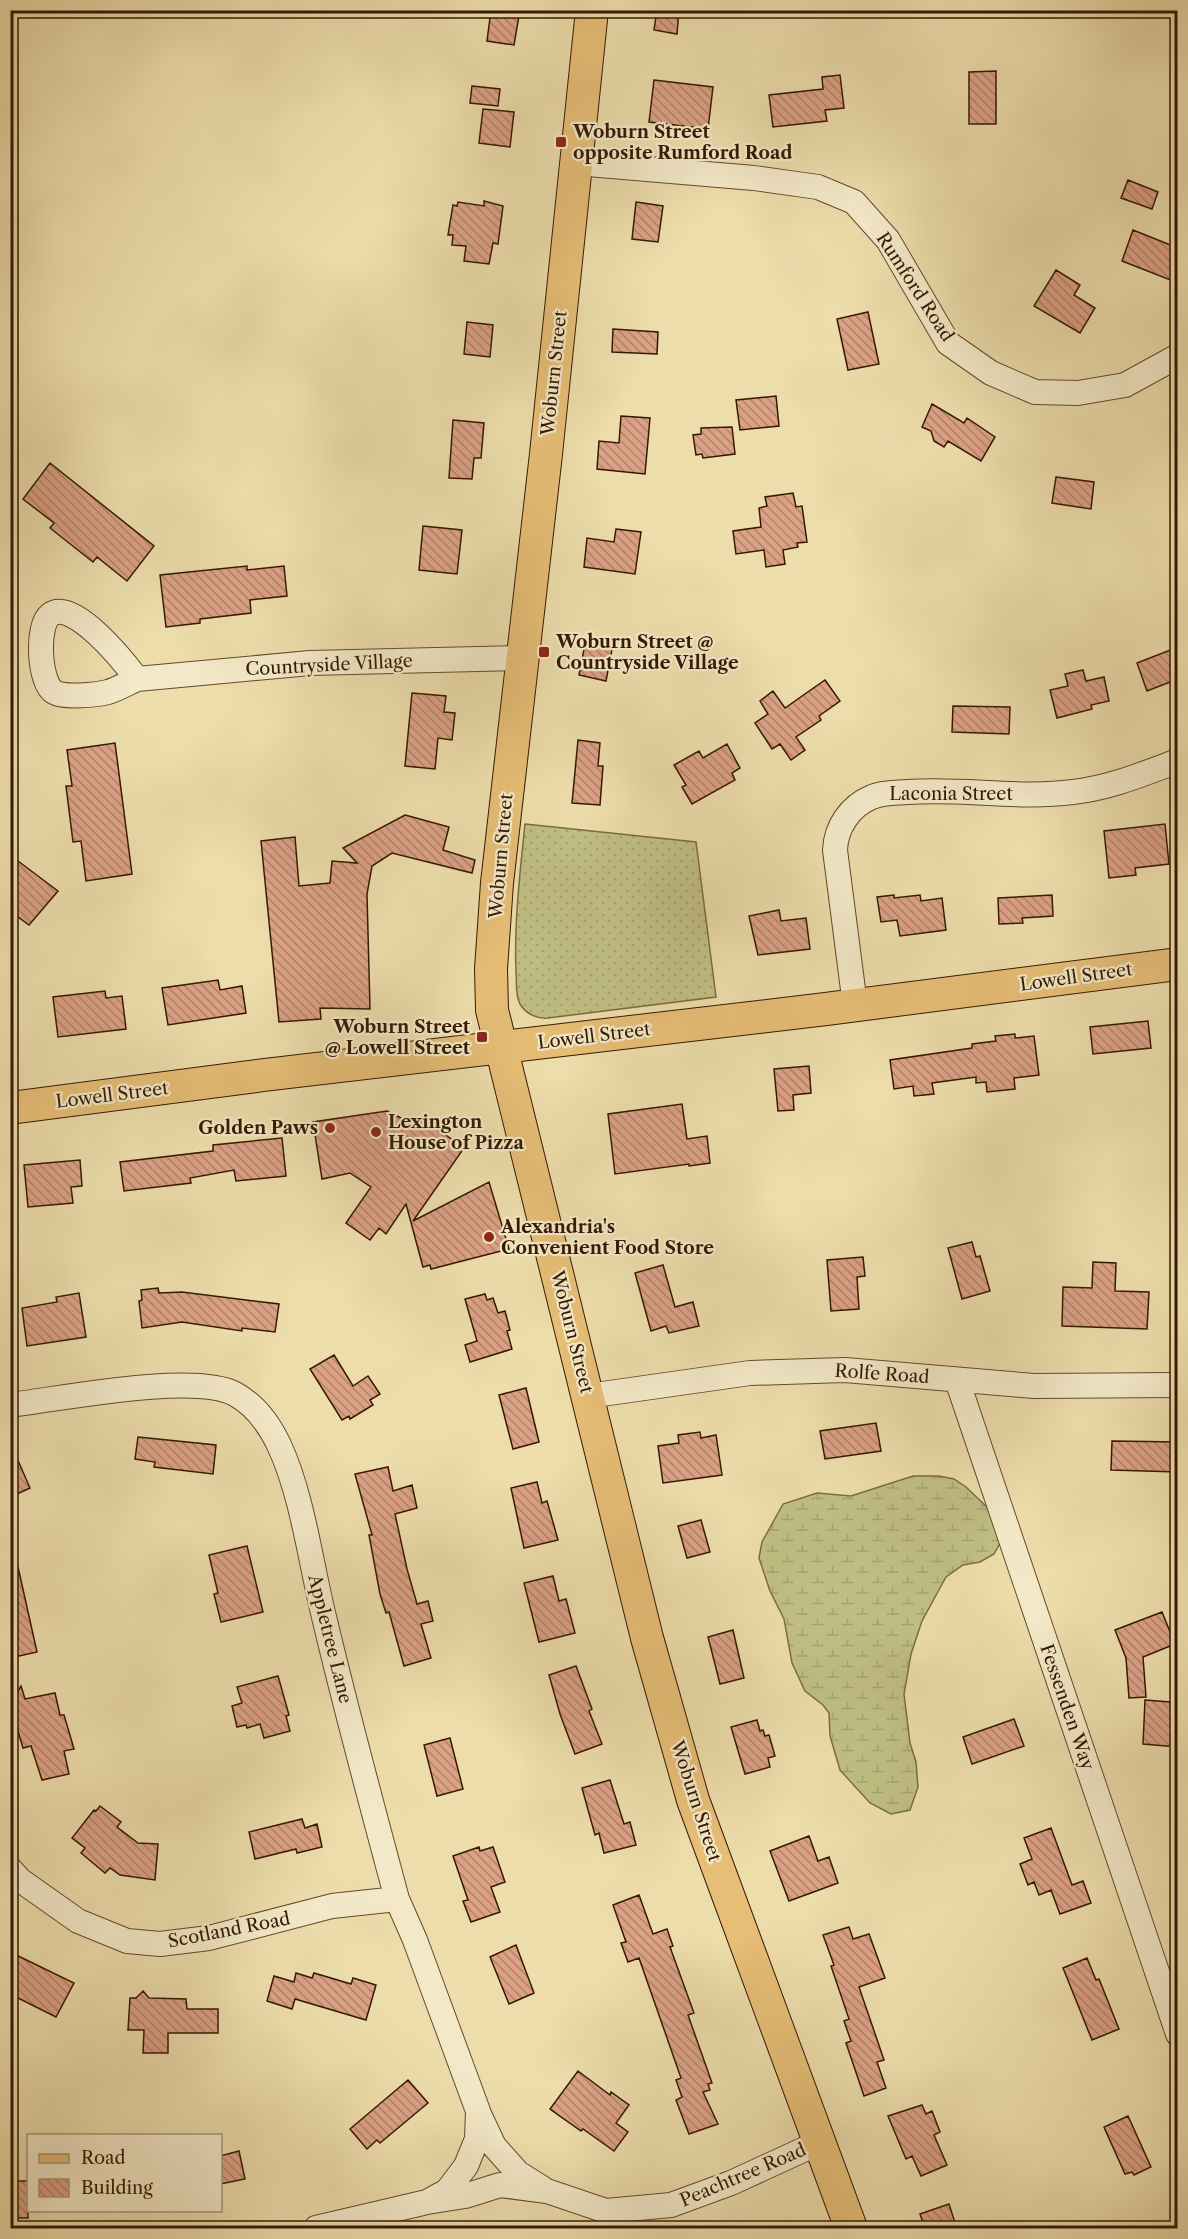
<svg xmlns="http://www.w3.org/2000/svg" width="1188" height="2239" font-family="'Libre Caslon Text',serif">
<style>
.grass{fill:url(#grass-dots);stroke:#7a6c42;stroke-width:1.5}
.wetland{fill:url(#wetland-marsh);stroke:#7a6c42;stroke-width:1.5}
.building{fill:url(#building-back-hatch);stroke:#351802;stroke-width:1.5}
.lines{fill:none;stroke-linecap:round;stroke-linejoin:round}
.minor-casing{stroke:#63492c;stroke-width:26}
.major-casing{stroke:#351802;stroke-width:34}
.minor{stroke:#f3e9c8;stroke-width:24}
.major{stroke:#e6be76;stroke-width:32}
.poi-dot{fill:#8f2418;stroke:#f3e9c8;stroke-width:2}
.labels{text-anchor:middle;dominant-baseline:central;stroke-width:4.5;stroke-linejoin:round;paint-order:stroke}
.poi-label{font-size:18px;font-weight:bold;fill:#351802;stroke:#f3e9c8;text-anchor:start}
.street-label{font-size:18px;fill:#351802;stroke:#f3e9c8}
</style>
<defs>
<pattern id="grass-dots" width="8" height="8" patternUnits="userSpaceOnUse" patternTransform="scale(1.5)"><rect width="8" height="8" fill="#c0bf83"/><path d="M2 2h.1M6 6h.1" fill="none" stroke="#a6a370" stroke-width="1.8" stroke-linecap="round"/></pattern>
<pattern id="wetland-marsh" width="20" height="14" patternUnits="userSpaceOnUse" patternTransform="scale(1.5)"><rect width="20" height="14" fill="#c0bf83"/><path d="M1 5h8M5 5V1M11 12h8M15 12V8" fill="none" stroke="#a6a370"/></pattern>
<pattern id="building-back-hatch" width="6" height="6" patternUnits="userSpaceOnUse" patternTransform="scale(1.5)"><rect width="6" height="6" fill="#dba185"/><path d="M-1 5l2 2M0 0l6 6M5-1l2 2" fill="none" stroke="#b2826b"/></pattern>
</defs>
<rect width="100%" height="100%" fill="#edddab"/>
<filter id="stains"><feTurbulence type="fractalNoise" baseFrequency=".00333" numOctaves="4"/><feColorMatrix values="0 0 0 0 .2 0 0 0 0 .09 0 0 0 0 .02 0 0 0 .5 -.17"/></filter>
<radialGradient id="worn" r=".72"><stop offset=".6" stop-color="#630" stop-opacity="0"/><stop offset="1" stop-color="#630" stop-opacity=".3"/></radialGradient>
<path class="grass" d="M 525,824 L 696,842 L 716,997 L 548,1018 C 537,1019 526,1014 520,1004 C 515,995 517,982 516,972 C 514,922 520,873 525,824 Z"/>
<path class="wetland" d="M 913,1476 L 939,1476 L 954,1479 L 966,1487 L 994,1514 L 1003,1538 L 994,1554 L 980,1562 L 963,1565 L 946,1577 L 922,1621 L 911,1654 L 904,1694 L 910,1743 L 916,1762 L 918,1787 L 910,1810 L 891,1814 L 870,1803 L 840,1770 L 830,1736 L 829,1713 L 823,1705 L 805,1691 L 792,1663 L 784,1619 L 770,1591 L 759,1558 L 762,1542 L 783,1504 L 817,1493 L 851,1496 Z"/>
<path class="building" d="M 491,10 L 520,10 L 514,45 L 487,41 Z
M 657,10 L 679,10 L 677,34 L 654,30 Z
M 996,71 L 996,124 L 969,124 L 969,72 Z
M 840,75 L 844,108 L 825,110 L 827,121 L 773,127 L 769,95 L 823,89 L 822,77 Z
M 654,80 L 713,87 L 708,129 L 649,122 Z
M 472,86 L 500,89 L 498,106 L 470,103 Z
M 483,109 L 514,112 L 510,147 L 479,143 Z
M 1128,180 L 1158,192 L 1152,209 L 1121,198 Z
M 484,201 L 503,206 L 498,244 L 493,243 L 489,264 L 464,261 L 466,246 L 452,245 L 453,235 L 448,235 L 453,205 L 457,206 L 458,202 L 484,206 Z
M 636,202 L 663,206 L 658,242 L 632,239 Z
M 1133,230 L 1178,248 L 1178,283 L 1122,261 Z
M 1056,270 L 1080,285 L 1074,295 L 1095,308 L 1080,333 L 1034,306 Z
M 868,312 L 879,364 L 848,370 L 837,319 Z
M 467,322 L 493,325 L 490,357 L 464,354 Z
M 613,329 L 658,332 L 657,354 L 612,352 Z
M 776,396 L 779,426 L 740,430 L 736,400 Z
M 932,404 L 964,423 L 967,418 L 995,437 L 981,461 L 948,441 L 944,447 L 934,441 L 931,431 L 922,427 Z
M 621,416 L 650,418 L 645,474 L 597,469 L 599,441 L 619,443 Z
M 453,420 L 484,423 L 481,458 L 474,458 L 472,479 L 449,478 Z
M 732,427 L 735,454 L 703,458 L 702,454 L 696,455 L 693,435 L 701,434 L 701,428 Z
M 50,463 L 154,546 L 127,581 L 97,557 L 93,562 L 50,528 L 54,523 L 23,499 Z
M 1056,477 L 1094,482 L 1091,509 L 1052,503 Z
M 793,493 L 796,507 L 802,506 L 807,542 L 797,543 L 798,547 L 783,550 L 785,564 L 766,567 L 764,550 L 736,554 L 733,531 L 761,527 L 759,508 L 767,506 L 765,497 Z
M 423,526 L 462,530 L 457,574 L 419,570 Z
M 616,529 L 641,532 L 635,574 L 584,567 L 587,538 L 614,542 Z
M 247,566 L 247,570 L 284,566 L 287,596 L 250,600 L 251,613 L 200,619 L 200,623 L 166,627 L 160,575 Z
M 586,639 L 613,644 L 606,681 L 579,675 Z
M 1178,647 L 1178,679 L 1147,691 L 1137,663 Z
M 1083,670 L 1086,681 L 1104,677 L 1109,701 L 1091,705 L 1092,709 L 1057,718 L 1050,690 L 1068,686 L 1065,674 Z
M 825,680 L 840,701 L 819,716 L 821,720 L 796,737 L 805,750 L 791,760 L 780,744 L 772,749 L 755,723 L 768,714 L 760,701 L 773,691 L 785,708 Z
M 412,693 L 446,696 L 444,712 L 455,713 L 452,740 L 438,738 L 435,769 L 405,766 Z
M 953,706 L 1010,707 L 1009,734 L 952,732 Z
M 578,740 L 600,743 L 598,766 L 603,766 L 600,805 L 572,803 Z
M 115,743 L 132,874 L 86,881 L 81,841 L 73,842 L 66,786 L 72,786 L 67,750 Z
M 727,744 L 740,768 L 732,773 L 735,780 L 692,804 L 682,787 L 686,785 L 674,765 L 699,751 L 703,758 Z
M 405,815 L 449,827 L 443,850 L 475,860 L 472,873 L 392,853 L 372,866 L 367,894 L 370,1009 L 320,1008 L 321,1019 L 279,1022 L 261,841 L 295,837 L 299,886 L 330,883 L 332,861 L 357,863 L 343,848 Z
M 1165,824 L 1169,864 L 1135,868 L 1136,875 L 1109,878 L 1104,831 Z
M 10,855 L 58,891 L 29,925 L 10,911 Z
M 894,895 L 894,898 L 920,895 L 921,901 L 942,898 L 946,930 L 900,936 L 897,920 L 881,922 L 877,897 Z
M 1052,895 L 1053,916 L 1022,918 L 1023,923 L 999,924 L 998,898 Z
M 779,910 L 781,921 L 806,918 L 810,949 L 758,955 L 749,916 Z
M 218,980 L 220,990 L 242,986 L 246,1013 L 168,1025 L 162,988 Z
M 105,991 L 106,998 L 122,996 L 126,1029 L 58,1037 L 53,997 Z
M 1148,1021 L 1151,1048 L 1093,1054 L 1090,1027 Z
M 1015,1034 L 1015,1038 L 1034,1036 L 1039,1075 L 1014,1078 L 1015,1089 L 987,1092 L 986,1082 L 976,1083 L 976,1077 L 932,1083 L 934,1094 L 914,1096 L 913,1086 L 894,1089 L 890,1060 L 972,1048 L 972,1044 L 996,1041 L 995,1036 Z
M 809,1066 L 811,1093 L 793,1095 L 794,1110 L 778,1111 L 774,1069 Z
M 682,1104 L 687,1139 L 707,1136 L 710,1163 L 689,1166 L 689,1164 L 615,1174 L 608,1114 Z
M 387,1111 L 417,1126 L 423,1119 L 464,1148 L 413,1221 L 489,1182 L 509,1249 L 431,1269 L 430,1265 L 423,1267 L 406,1204 L 386,1234 L 379,1228 L 370,1240 L 346,1223 L 371,1187 L 350,1173 L 322,1179 L 313,1122 Z
M 282,1138 L 286,1176 L 236,1181 L 234,1170 L 190,1178 L 191,1183 L 124,1191 L 120,1162 L 213,1151 L 213,1145 Z
M 80,1160 L 82,1186 L 71,1187 L 73,1203 L 28,1207 L 24,1165 Z
M 972,1242 L 976,1257 L 980,1256 L 990,1291 L 962,1299 L 948,1248 Z
M 863,1257 L 865,1276 L 857,1277 L 859,1309 L 831,1311 L 827,1260 Z
M 1093,1262 L 1116,1263 L 1115,1291 L 1149,1292 L 1147,1329 L 1062,1326 L 1063,1287 L 1092,1288 Z
M 663,1265 L 675,1307 L 693,1302 L 699,1326 L 669,1333 L 666,1326 L 651,1331 L 635,1273 Z
M 158,1288 L 159,1293 L 182,1292 L 279,1304 L 275,1332 L 242,1328 L 242,1331 L 182,1322 L 142,1328 L 139,1301 L 142,1300 L 141,1290 Z
M 79,1293 L 86,1337 L 27,1346 L 22,1308 L 57,1302 L 56,1297 Z
M 485,1294 L 487,1300 L 493,1298 L 498,1313 L 505,1311 L 510,1330 L 507,1331 L 512,1349 L 470,1362 L 465,1345 L 477,1341 L 465,1299 Z
M 334,1355 L 353,1386 L 368,1376 L 380,1394 L 370,1400 L 373,1405 L 350,1419 L 349,1416 L 342,1420 L 310,1369 Z
M 526,1388 L 539,1442 L 513,1449 L 499,1395 Z
M 876,1423 L 881,1451 L 825,1459 L 820,1431 Z
M 700,1432 L 701,1438 L 716,1435 L 722,1475 L 663,1483 L 658,1446 L 679,1443 L 678,1435 Z
M 138,1437 L 216,1445 L 213,1474 L 154,1467 L 155,1462 L 135,1459 Z
M 1112,1441 L 1178,1442 L 1178,1472 L 1111,1470 Z
M 10,1442 L 30,1488 L 10,1497 Z
M 388,1467 L 393,1491 L 412,1485 L 417,1508 L 395,1514 L 407,1569 L 417,1604 L 428,1601 L 433,1621 L 421,1624 L 431,1658 L 404,1666 L 389,1612 L 386,1613 L 380,1594 L 369,1535 L 372,1535 L 355,1474 Z
M 537,1482 L 542,1503 L 547,1501 L 558,1540 L 524,1548 L 511,1488 Z
M 701,1520 L 710,1552 L 687,1558 L 678,1526 Z
M 247,1546 L 263,1612 L 221,1622 L 214,1594 L 218,1593 L 209,1555 Z
M 18,1567 L 37,1652 L 10,1658 L 10,1568 Z
M 553,1576 L 559,1601 L 566,1599 L 575,1633 L 539,1642 L 524,1583 Z
M 1162,1612 L 1175,1644 L 1143,1657 L 1146,1697 L 1129,1698 L 1126,1658 L 1115,1630 Z
M 733,1630 L 744,1678 L 720,1684 L 708,1637 Z
M 576,1666 L 592,1709 L 589,1711 L 602,1744 L 575,1754 L 560,1714 L 549,1675 Z
M 278,1676 L 289,1715 L 286,1716 L 290,1731 L 264,1738 L 260,1724 L 247,1728 L 246,1725 L 237,1727 L 232,1706 L 242,1703 L 237,1687 Z
M 21,1686 L 25,1699 L 55,1693 L 60,1715 L 64,1715 L 74,1749 L 64,1751 L 69,1774 L 42,1780 L 31,1746 L 23,1748 L 15,1721 L 12,1720 L 10,1715 L 10,1705 Z
M 1145,1700 L 1170,1702 L 1170,1705 L 1178,1706 L 1178,1747 L 1143,1744 Z
M 1014,1719 L 1024,1746 L 972,1764 L 963,1737 Z
M 757,1720 L 760,1731 L 763,1730 L 765,1736 L 769,1735 L 775,1756 L 768,1758 L 770,1767 L 745,1774 L 731,1727 Z
M 450,1738 L 463,1789 L 437,1796 L 424,1745 Z
M 610,1780 L 624,1824 L 630,1822 L 636,1845 L 604,1853 L 599,1833 L 595,1835 L 582,1788 Z
M 100,1806 L 121,1822 L 117,1827 L 138,1843 L 158,1844 L 155,1880 L 120,1875 L 110,1868 L 105,1873 L 81,1853 L 85,1848 L 72,1838 L 94,1810 L 96,1811 Z
M 302,1819 L 305,1828 L 317,1824 L 322,1847 L 297,1853 L 296,1849 L 255,1859 L 249,1832 Z
M 1051,1828 L 1072,1885 L 1083,1881 L 1091,1903 L 1060,1914 L 1051,1890 L 1039,1895 L 1034,1882 L 1028,1885 L 1020,1864 L 1032,1859 L 1024,1838 Z
M 809,1836 L 818,1861 L 829,1857 L 838,1883 L 789,1901 L 770,1851 Z
M 479,1847 L 480,1851 L 493,1847 L 505,1882 L 491,1887 L 500,1912 L 471,1922 L 463,1901 L 468,1900 L 453,1856 Z
M 639,1895 L 653,1934 L 667,1929 L 673,1946 L 670,1947 L 694,2013 L 688,2015 L 712,2083 L 708,2084 L 710,2090 L 703,2092 L 718,2124 L 689,2134 L 676,2100 L 682,2097 L 676,2080 L 681,2078 L 639,1958 L 628,1962 L 621,1943 L 626,1942 L 613,1905 Z
M 849,1927 L 853,1939 L 869,1934 L 885,1978 L 859,1987 L 884,2060 L 877,2062 L 886,2088 L 864,2096 L 846,2043 L 851,2041 L 844,2021 L 849,2019 L 831,1966 L 834,1965 L 823,1935 Z
M 516,1945 L 534,1993 L 509,2004 L 490,1957 Z
M 10,1952 L 74,1983 L 56,2017 L 10,1994 Z
M 1087,1958 L 1096,1980 L 1099,1979 L 1119,2029 L 1092,2040 L 1063,1968 Z
M 296,1973 L 312,1978 L 314,1973 L 351,1984 L 353,1978 L 376,1985 L 366,2020 L 295,1999 L 292,2009 L 267,2001 L 274,1976 L 294,1982 Z
M 143,1991 L 149,1998 L 186,1999 L 187,2009 L 218,2009 L 218,2033 L 168,2033 L 168,2053 L 143,2053 L 144,2030 L 128,2030 L 130,1998 L 136,1998 Z
M 578,2071 L 610,2095 L 611,2092 L 629,2105 L 616,2123 L 628,2132 L 614,2151 L 583,2129 L 581,2131 L 550,2109 Z
M 408,2080 L 428,2103 L 380,2143 L 377,2140 L 367,2149 L 350,2129 Z
M 922,2105 L 926,2114 L 932,2111 L 940,2132 L 934,2135 L 947,2165 L 921,2176 L 912,2156 L 906,2159 L 888,2116 Z
M 1128,2116 L 1151,2167 L 1134,2175 L 1132,2172 L 1125,2174 L 1104,2127 Z
M 239,2151 L 245,2179 L 220,2184 L 220,2156 Z
M 10,2181 L 28,2181 L 28,2218 L 10,2218 Z
M 949,2204 L 957,2229 L 925,2229 L 920,2214 Z"/>
<g class="lines">
<g class="minor-casing">
<path id="minor" d="M 576,163 L 754,178 L 818,187 L 854,202 L 888,240 L 948,343 L 991,373 L 1035,392 L 1078,393 L 1125,385 L 1178,356
M 137,679 C 128,683 118,689 108,692 C 96,695 64,698 54,692 C 39,683 36,626 50,615 C 73,597 125,663 137,679 L 310,663 L 522,658
M 855,1005 L 835,850 C 836,827 850,806 872,797 C 883,792 896,793 908,792 C 963,788 1018,799 1073,792 C 1109,788 1143,774 1178,761
M 957,1380 L 1178,2034
M 588,1396 L 750,1373 L 845,1370 L 1034,1386 L 1178,1385
M 10,1405 C 60,1399 194,1372 235,1394 C 255,1405 270,1426 279,1445 C 303,1496 311,1566 325,1621 C 347,1714 372,1806 397,1899 L 415,1940 L 478,2111 L 477,2139 L 466,2166 L 447,2191 L 427,2202
M 10,1869 L 20,1880 L 78,1921 L 127,1941 L 160,1944 L 209,1938 L 332,1906 L 397,1899
M 479,2114 L 494,2146 L 518,2173 L 542,2188
M 316,2228 L 427,2202 L 465,2196 L 500,2185 L 547,2191 L 606,2211 L 671,2205 L 731,2183 L 818,2143"/>
</g>
<g class="major-casing">
<path id="major" d="M 592,10 L 546,454 L 497,883 L 491,969 L 492,1010 L 647,1638 L 693,1800 L 851,2228
M 10,1108 L 264,1075 L 826,1009 L 1178,964"/>
</g>
<use href="#minor" class="minor"/>
<use href="#major" class="major"/>
</g>
<g class="poi-dot">
<rect x="555" y="136" width="12" height="12" rx="3"/>
<rect x="538" y="646" width="12" height="12" rx="3"/>
<rect x="476" y="1031" width="12" height="12" rx="3"/>
<circle cx="330" cy="1128" r="6"/>
<circle cx="376" cy="1132" r="6"/>
<circle cx="489" cy="1237" r="6"/>
</g>
<g class="labels">
<g class="poi-label">
<text x="573" y="132">Woburn Street<tspan x="573" dy="21">opposite Rumford Road</tspan></text>
<text x="556" y="642">Woburn Street @<tspan x="556" dy="21">Countryside Village</tspan></text>
<text x="470" y="1027" text-anchor="end">Woburn Street<tspan x="470" dy="21">@ Lowell Street</tspan></text>
<text x="388" y="1122">Lexington<tspan x="388" dy="21">House of Pizza</tspan></text>
<text x="318" y="1128" text-anchor="end">Golden Paws</text>
<text x="501" y="1227">Alexandria's<tspan x="501" dy="21">Convenient Food Store</tspan></text>
</g>
<g class="street-label">
<text transform="translate(915 287) rotate(57)">Rumford Road</text>
<text transform="translate(554 373) rotate(-84)">Woburn Street</text>
<text transform="translate(329 665) rotate(-3)">Countryside Village</text>
<text x="951" y="794">Laconia Street</text>
<text transform="translate(501 856) rotate(-85)">Woburn Street</text>
<text transform="translate(1076 977) rotate(-8)">Lowell Street</text>
<text transform="translate(594 1036) rotate(-7)">Lowell Street</text>
<text transform="translate(112 1095) rotate(-7)">Lowell Street</text>
<text transform="translate(572 1332) rotate(76)">Woburn Street</text>
<text transform="translate(882 1374) rotate(4)">Rolfe Road</text>
<text transform="translate(330 1639) rotate(76)">Appletree Lane</text>
<text transform="translate(1067 1707) rotate(71)">Fessenden Way</text>
<text transform="translate(696 1801) rotate(72)">Woburn Street</text>
<text transform="translate(229 1930) rotate(-11)">Scotland Road</text>
<text transform="translate(743 2175) rotate(-23)">Peachtree Road</text>
</g>
</g>
<rect width="1188" height="2239" fill="none" stroke="#edddab" stroke-width="36"/>
<rect x="12" y="12" width="1164" height="2215" fill="none" stroke="#351802" stroke-width="3"/>
<rect x="18" y="18" width="1152" height="2203" fill="none" stroke="#351802" stroke-width="1.5"/>
<rect x="27" y="2134" width="195" height="78" fill="#f3e9c8" stroke="#a79579" stroke-width="1.5"/>
<rect x="39" y="2154" width="30" height="9" fill="#e6be76" stroke="#a79579" stroke-width="1.5"/>
<text x="81" y="2164" font-size="18" fill="#351802">Road</text>
<rect x="39" y="2179" width="30" height="18" fill="url(#building-back-hatch)" stroke="#a79579" stroke-width="1.5"/>
<text x="81" y="2194" font-size="18" fill="#351802">Building</text>
<rect width="100%" height="100%" filter="url(#stains)"/>
<rect width="100%" height="100%" fill="url(#worn)"/>
</svg>
